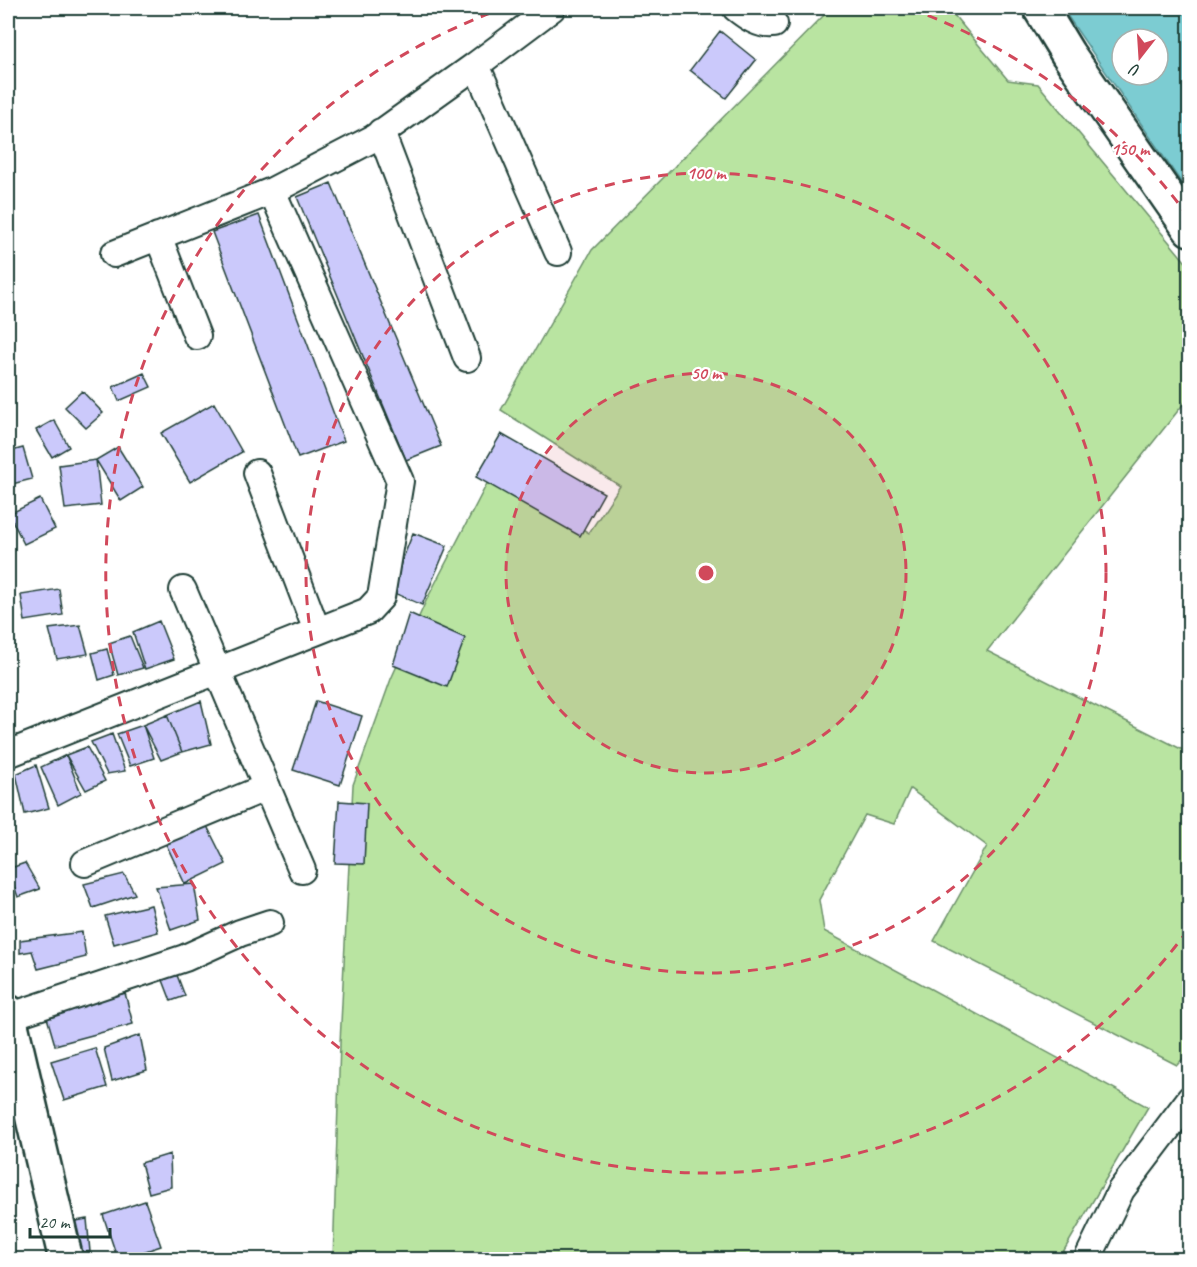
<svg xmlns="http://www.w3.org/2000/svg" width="1197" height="1267" font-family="Caveat,sans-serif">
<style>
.green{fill:#b9e4a1;stroke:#6c906a;stroke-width:1.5}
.water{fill:#7bccd2;stroke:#569393;stroke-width:1.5;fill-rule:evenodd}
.building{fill:#cbc9fb;stroke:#1f3d34;stroke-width:1.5}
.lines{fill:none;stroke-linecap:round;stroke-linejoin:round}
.street-casing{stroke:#1f3d34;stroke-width:30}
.secondary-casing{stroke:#1f3d34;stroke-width:38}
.street{stroke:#fff;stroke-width:26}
.secondary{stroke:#fff;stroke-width:33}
.ring{fill:none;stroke:#d1495b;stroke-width:3;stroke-dasharray:10 8}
.centre{fill:#d1495b;stroke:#fff;stroke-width:3}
.ring-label{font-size:18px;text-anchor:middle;font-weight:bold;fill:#d1495b;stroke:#fff;stroke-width:4.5;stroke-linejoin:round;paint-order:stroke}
</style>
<rect width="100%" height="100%" fill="#fff"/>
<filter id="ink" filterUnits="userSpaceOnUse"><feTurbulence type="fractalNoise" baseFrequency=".0167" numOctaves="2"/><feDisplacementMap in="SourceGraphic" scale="12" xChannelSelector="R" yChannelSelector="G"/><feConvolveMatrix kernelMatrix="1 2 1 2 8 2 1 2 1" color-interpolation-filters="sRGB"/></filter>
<g filter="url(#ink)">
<path class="green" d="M 831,8 L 948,8 L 1008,80 L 1038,84 L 1189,266 L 1189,397 L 987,651 L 1189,753 L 1189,1052 L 1177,1065 L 934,941 L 987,846 L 910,789 L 894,824 L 865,815 L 819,900 L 824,931 L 1148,1107 L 1059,1259 L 333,1260 L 340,1043 L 353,785 L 391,679 L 426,601 L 492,474 L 589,533 L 620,486 L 501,410 L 592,250 Z"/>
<path class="water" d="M 1062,8 L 1189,8 L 1189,194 ZM 1122,39 L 1158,39 L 1158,75 L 1122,75 Z"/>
<path class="building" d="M 720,31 L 756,60 L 726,98 L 690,70 Z
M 331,183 L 441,446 L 406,460 L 297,197 Z
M 259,215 L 344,441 L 298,458 L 212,232 Z
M 144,373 L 151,387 L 119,401 L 113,387 Z
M 82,391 L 103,413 L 86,428 L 65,407 Z
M 214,403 L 242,452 L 190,482 L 161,433 Z
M 54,420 L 69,447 L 52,457 L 36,430 Z
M 501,434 L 604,493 L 580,536 L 476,477 Z
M 118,447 L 143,487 L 121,501 L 96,460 Z
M 23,448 L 32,479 L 8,485 L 8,452 Z
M 96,460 L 101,505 L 65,509 L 59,465 Z
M 40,499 L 55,529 L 24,544 L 9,514 Z
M 413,533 L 447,546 L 422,605 L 390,591 Z
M 59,589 L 63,615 L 25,621 L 21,595 Z
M 409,613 L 465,638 L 447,687 L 393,665 Z
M 159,621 L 174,659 L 145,669 L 133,632 Z
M 80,625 L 88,654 L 57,659 L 49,629 Z
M 130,636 L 143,668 L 118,675 L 109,643 Z
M 107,649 L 114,675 L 99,680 L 92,653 Z
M 201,701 L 211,744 L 182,752 L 167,715 Z
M 316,701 L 362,716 L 340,785 L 293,770 Z
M 167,715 L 182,752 L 161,760 L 143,725 Z
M 143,725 L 154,758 L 130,766 L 117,734 Z
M 112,734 L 125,771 L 107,774 L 91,742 Z
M 87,747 L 105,781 L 86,790 L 66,755 Z
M 66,755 L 81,793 L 58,805 L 41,767 Z
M 36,765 L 49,808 L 25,814 L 16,774 Z
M 339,801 L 367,803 L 364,864 L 335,863 Z
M 206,824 L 226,864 L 185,884 L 166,844 Z
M 25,863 L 40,889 L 18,897 L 8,869 Z
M 124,874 L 135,894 L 93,908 L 84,884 Z
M 194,884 L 200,920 L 171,930 L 156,887 Z
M 151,905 L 158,932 L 114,944 L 105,916 Z
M 82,932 L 86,957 L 38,969 L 32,951 L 20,953 L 20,940 Z
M 175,970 L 185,996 L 171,1001 L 161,975 Z
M 125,993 L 133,1024 L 55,1045 L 46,1014 Z
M 140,1035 L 147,1070 L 112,1081 L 104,1048 Z
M 95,1048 L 107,1087 L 64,1100 L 51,1061 Z
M 170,1154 L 171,1187 L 149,1193 L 141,1163 Z
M 145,1201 L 161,1246 L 118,1260 L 103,1215 Z
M 87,1219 L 90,1252 L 68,1251 L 60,1224 Z"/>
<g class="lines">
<g class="street-casing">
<path id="street" d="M 736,8 C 746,16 760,26 774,24
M 476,65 L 558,252
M 381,132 L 467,358
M 158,236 L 197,336
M 114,254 L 272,191
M 257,473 L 317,631
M 183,590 L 302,870
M 8,754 L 368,611 L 381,597 L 400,481 L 272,191 L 374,138 L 476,65 L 552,8
M 85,863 L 267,787
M 8,1017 L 185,958 L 240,933 L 270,923
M 1087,1260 L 1121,1190 L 1190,1099"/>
</g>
<g class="secondary-casing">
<path id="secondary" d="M 1040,8 L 1068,54 L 1190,229
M 8,1012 L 66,1260"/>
</g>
<use href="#street" class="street"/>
<use href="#secondary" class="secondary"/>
</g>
</g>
<circle cx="706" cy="573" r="200" fill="#d1495b" fill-opacity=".12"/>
<g class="ring">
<circle cx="706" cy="573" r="200"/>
<circle cx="706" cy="573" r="400"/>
<path d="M1188 930A600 600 0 1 1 501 9M911 9A600 600 0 0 1 1188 216"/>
</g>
<circle cx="706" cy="573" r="9" class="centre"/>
<g class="ring-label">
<text x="1130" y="155">150 m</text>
<text x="706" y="179">100 m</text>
<text x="706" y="379">50 m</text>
</g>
<rect width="1197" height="1267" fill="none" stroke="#fff" stroke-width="30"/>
<rect x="15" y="15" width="1167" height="1237" fill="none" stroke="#1f3d34" stroke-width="2" filter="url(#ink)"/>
<g transform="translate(1140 57) rotate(197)"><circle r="28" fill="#ffffff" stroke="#a5b1ae" stroke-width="1.5"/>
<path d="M0-4.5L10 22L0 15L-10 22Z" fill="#d1495b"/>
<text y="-9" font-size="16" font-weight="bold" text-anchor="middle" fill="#1f3d34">U</text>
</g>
<path d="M30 1228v9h80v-9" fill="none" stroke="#1f3d34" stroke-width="3"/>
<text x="39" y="1228" font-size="18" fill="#1f3d34" stroke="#ffffff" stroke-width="4.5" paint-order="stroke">20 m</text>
</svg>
